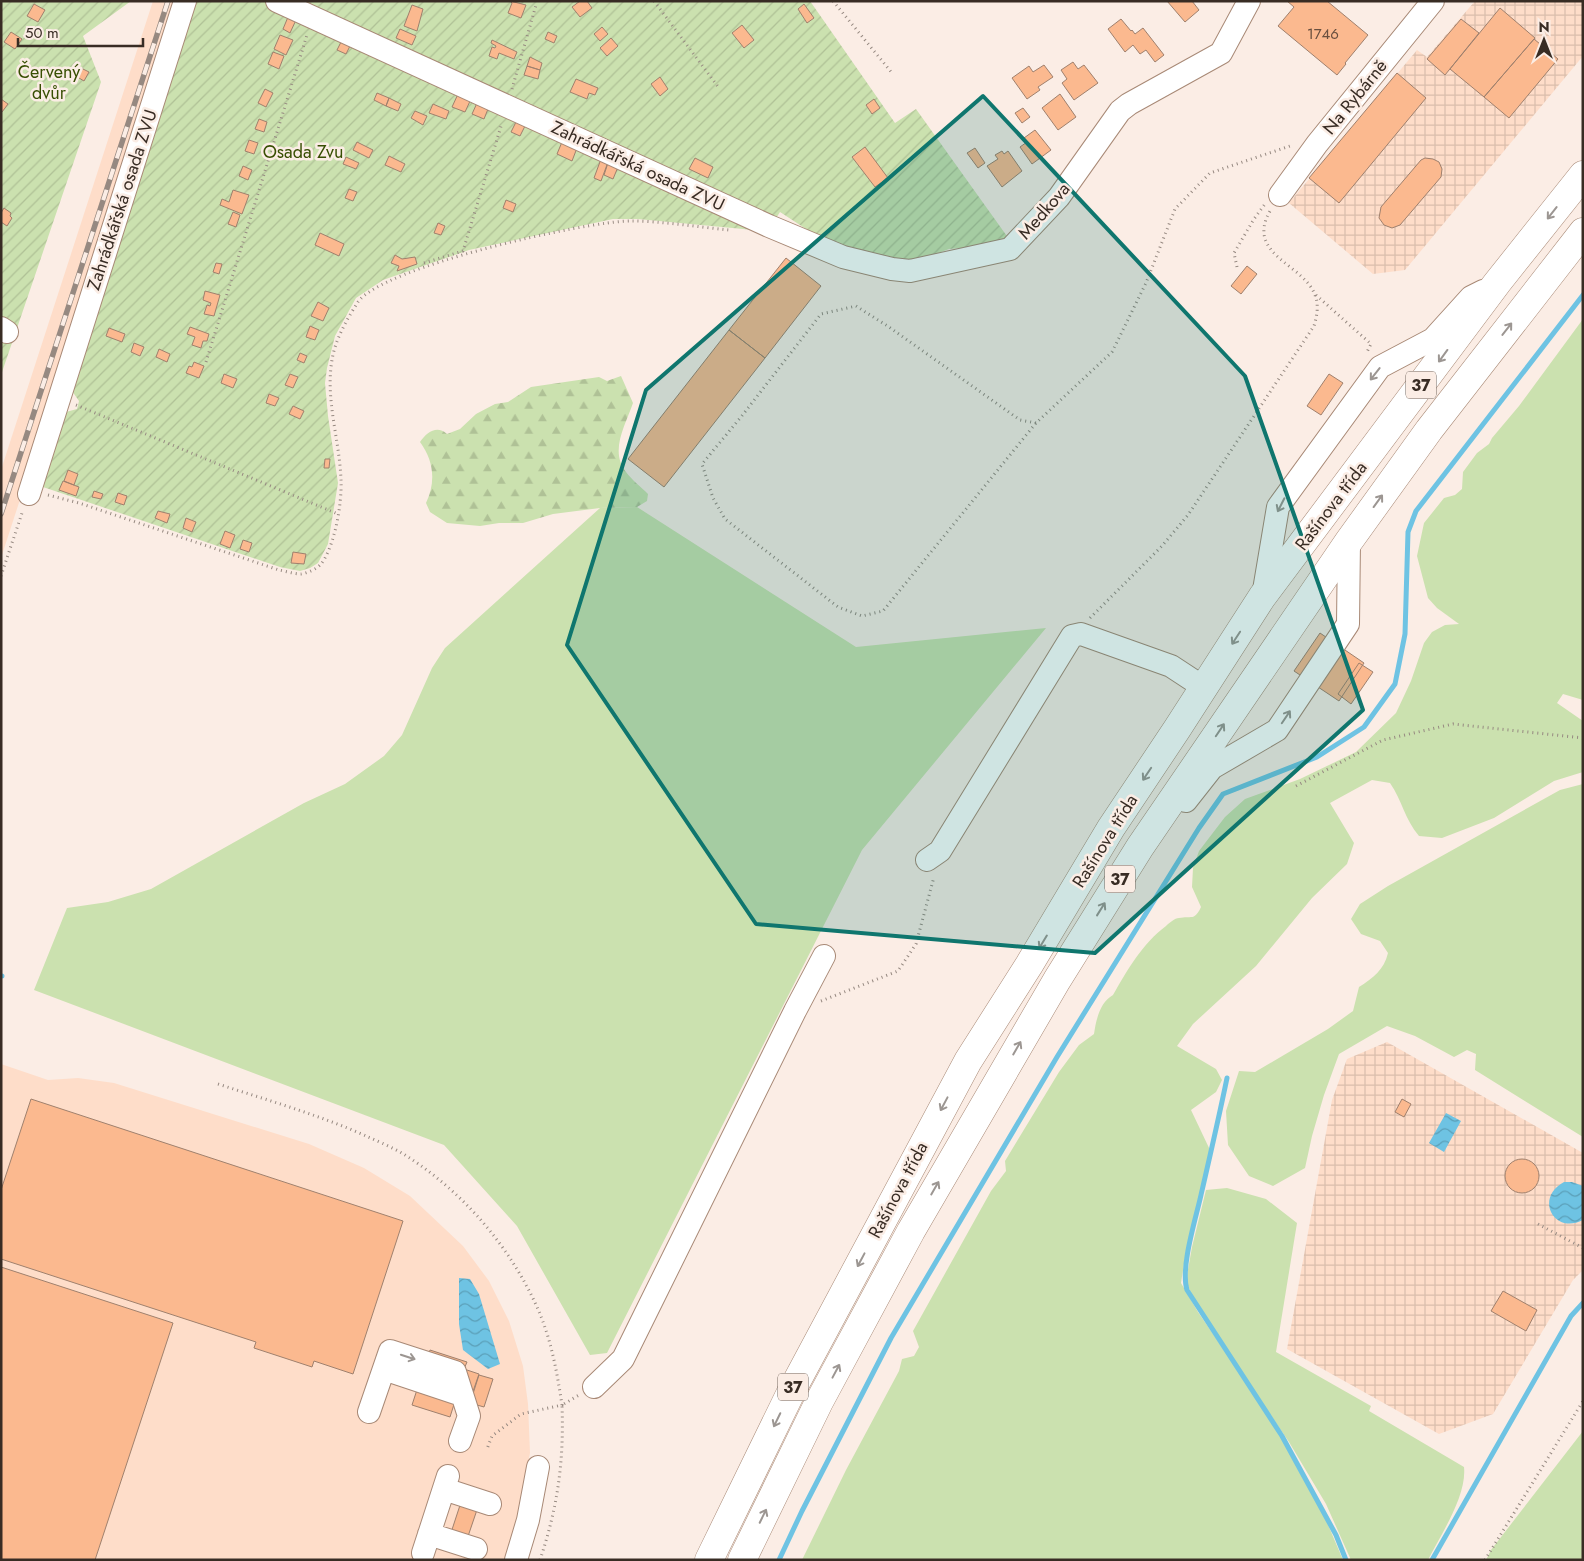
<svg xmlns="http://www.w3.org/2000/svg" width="1584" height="1561" font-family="Jost,sans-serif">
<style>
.built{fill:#feddc9}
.industrial{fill:url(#industrial-grid)}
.grass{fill:#cbe1af}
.forest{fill:url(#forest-firs)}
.garden{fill:url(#garden-furrows)}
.water{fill:url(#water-waves)}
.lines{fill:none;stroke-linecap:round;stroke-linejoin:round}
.stream{stroke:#6ec3e3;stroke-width:5}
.building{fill:#fbb98f;stroke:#9f806d}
.minor-casing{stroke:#a88976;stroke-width:24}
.major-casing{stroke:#a88976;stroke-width:29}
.path{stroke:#968981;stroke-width:3;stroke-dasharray:1 4;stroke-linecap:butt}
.minor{stroke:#fff;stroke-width:22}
.major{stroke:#fff;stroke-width:28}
.rail-casing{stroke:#968981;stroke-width:5.5}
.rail{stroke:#fbede5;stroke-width:4;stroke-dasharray:11;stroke-linecap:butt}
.oneway{stroke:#9c9692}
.marked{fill:#0f766e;fill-opacity:0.2;stroke:#0f766e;stroke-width:4;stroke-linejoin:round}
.labels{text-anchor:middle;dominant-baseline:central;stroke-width:5;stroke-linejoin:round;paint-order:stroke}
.number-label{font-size:15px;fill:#694f3f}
.shield{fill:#fbede5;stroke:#72665e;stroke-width:1}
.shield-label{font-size:16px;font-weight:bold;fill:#382c24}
.park-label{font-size:18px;fill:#384f03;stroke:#fbede5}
.street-label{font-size:18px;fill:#382c24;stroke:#fbede5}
</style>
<defs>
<pattern id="industrial-grid" width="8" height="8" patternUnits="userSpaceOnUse" patternTransform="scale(1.25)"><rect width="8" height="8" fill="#feddc9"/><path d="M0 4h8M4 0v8" fill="none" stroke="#dabeac"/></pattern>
<pattern id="forest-firs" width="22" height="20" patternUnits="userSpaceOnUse" patternTransform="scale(1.25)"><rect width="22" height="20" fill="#cbe1af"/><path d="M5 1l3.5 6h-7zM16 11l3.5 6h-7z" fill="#afc196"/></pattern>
<pattern id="garden-furrows" width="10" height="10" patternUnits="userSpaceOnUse" patternTransform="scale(1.25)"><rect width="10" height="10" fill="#cbe1af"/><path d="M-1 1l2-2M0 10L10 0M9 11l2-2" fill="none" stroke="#afc196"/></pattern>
<pattern id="water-waves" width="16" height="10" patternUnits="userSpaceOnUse" patternTransform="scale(1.25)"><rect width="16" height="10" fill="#6ec3e3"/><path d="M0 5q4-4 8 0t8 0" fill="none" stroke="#5b9fb8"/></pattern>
</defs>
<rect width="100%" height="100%" fill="#fbede5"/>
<path class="built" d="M 153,1 L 182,1 L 1,558 L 1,470 Z
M 1,1064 L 48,1080 L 78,1078 L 114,1083 L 309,1144 L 364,1168 L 410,1196 L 463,1246 L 489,1281 L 509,1321 L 523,1366 L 528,1404 L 530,1453 L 514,1534 L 505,1560 L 1,1560 Z"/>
<path class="industrial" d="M 1475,1 L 1583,1 L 1583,56 L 1405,270 L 1373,274 L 1289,203 L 1417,50 L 1427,57 Z
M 1387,1042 L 1583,1153 L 1583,1270 L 1573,1280 L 1493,1414 L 1439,1434 L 1287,1349 L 1332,1100 L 1347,1059 Z"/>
<path class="grass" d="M 1583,319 L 1583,700 L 1563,694 L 1557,703 L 1583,721 L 1583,772 L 1554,781 L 1494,818 L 1442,838 L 1419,836 C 1405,820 1402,800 1390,783 L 1372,780 L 1330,803 L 1354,843 L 1347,864 L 1312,898 L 1256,966 L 1193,1024 L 1177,1046 L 1216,1069 L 1222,1080 L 1216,1092 L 1191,1110 L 1210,1150 L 1186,1251 L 1181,1283 L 1198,1312 L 1252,1391 L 1295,1460 L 1326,1520 L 1343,1560 L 802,1560 L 846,1470 L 899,1371 L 902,1359 L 914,1356 L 919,1347 L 913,1331 L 991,1191 L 1006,1171 L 1005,1161 L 1059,1072 L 1079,1045 L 1094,1034 C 1096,1020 1100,1002 1113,995 C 1128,969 1142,944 1166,926 C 1169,923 1175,918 1179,918 C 1191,915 1194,922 1201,907 L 1192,887 L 1193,868 L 1199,851 L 1225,817 L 1245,799 L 1300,779 L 1356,752 L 1396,713 L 1411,681 L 1424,643 L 1432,632 L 1445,625 L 1459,624 L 1437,608 L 1428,598 L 1417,556 L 1424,523 L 1444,498 L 1455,495 L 1462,489 L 1463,472 L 1477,453 L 1489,444 L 1492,438 L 1519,406 Z
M 637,507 L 856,647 L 1046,628 L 862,850 L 607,1353 L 590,1355 L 517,1226 L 444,1145 L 34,990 L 67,908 L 108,902 L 151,889 L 304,803 L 345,784 L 384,756 L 402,735 L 432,668 L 445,648 L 600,508 Z
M 1583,784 L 1583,1137 L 1475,1070 L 1476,1054 L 1467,1050 L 1454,1057 L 1415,1036 L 1387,1026 L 1339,1054 L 1324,1095 L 1312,1136 L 1305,1168 L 1273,1186 L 1249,1176 L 1228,1145 L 1226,1111 L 1239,1071 L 1255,1072 L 1328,1029 L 1353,1011 L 1359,987 C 1373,978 1384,970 1388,953 L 1380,941 L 1361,934 L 1351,919 L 1360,904 L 1388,886 L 1560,790 Z
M 1227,1188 L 1266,1199 L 1297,1223 L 1276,1352 L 1371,1406 L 1369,1411 L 1464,1467 C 1467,1496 1441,1534 1428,1560 L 1351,1560 L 1326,1504 L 1289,1442 L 1197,1307 L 1186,1281 L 1192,1247 L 1206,1190 Z
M 1583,1431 L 1583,1560 L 1486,1560 L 1491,1550 Z"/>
<path class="forest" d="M 621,376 L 633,403 C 626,424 609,451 626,472 C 632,480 641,487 648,494 L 647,501 L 637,507 L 600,508 L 553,514 L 523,523 L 499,523 L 480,526 L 447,523 L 430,512 L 426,503 C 436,482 434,461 420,442 C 427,432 437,425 447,434 L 460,429 L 476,414 L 495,404 L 508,402 L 531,387 L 599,377 L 607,381 Z"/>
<path class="garden" d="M 1,1 L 131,1 L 83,36 L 101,82 L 1,375 Z
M 190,1 L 810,1 L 895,123 L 916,109 L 1009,239 L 985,246 L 949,249 L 907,265 L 826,242 L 780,212 L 773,223 L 765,231 L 638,219 L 613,219 L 469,250 L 383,280 L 356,298 L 335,336 L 327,368 L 325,383 L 328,416 L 338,483 L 328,544 L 318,563 L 310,568 L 300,571 L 280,567 L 43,487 L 66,412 L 77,409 L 79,401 L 72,391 Z"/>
<path class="water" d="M 1446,1113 L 1461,1121 L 1444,1152 L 1429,1143 Z
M 1564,1182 L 1572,1182 L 1583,1186 L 1583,1220 C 1554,1235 1534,1198 1564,1182 Z
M 459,1278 L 470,1279 L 479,1294 L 500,1364 L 488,1369 L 463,1350 L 459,1324 Z"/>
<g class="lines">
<path class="stream" d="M 1,976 L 2,976
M 1227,1078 C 1219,1117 1210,1156 1201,1195 C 1196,1218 1180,1268 1187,1290 L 1282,1436 L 1336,1535 L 1346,1560
M 779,1560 L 802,1511 L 891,1338 L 1057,1057 L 1199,828 L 1223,794 L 1317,757 L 1364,727 L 1395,684 L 1405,634 L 1408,532 L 1416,511 L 1583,295
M 1432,1560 L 1571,1316 L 1583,1303"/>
</g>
<path class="building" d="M 510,1 L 526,5 L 521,18 L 508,13 L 512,3 Z
M 580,1 L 587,1 L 592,8 L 580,17 L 572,7 Z
M 1167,1 L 1192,1 L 1199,10 L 1185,22 Z
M 1287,1 L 1327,1 L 1368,35 L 1345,63 L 1346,64 L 1337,75 L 1278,26 L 1294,7 Z
M 34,4 L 45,10 L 38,22 L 27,16 Z
M 804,4 L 814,18 L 807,23 L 798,9 Z
M 412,5 L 423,9 L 417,31 L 404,26 Z
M 1500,8 L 1535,38 L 1484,97 L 1450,69 Z
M 288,17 L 296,20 L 290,33 L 283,29 Z
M 1121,19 L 1131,31 L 1132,30 L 1135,34 L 1143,28 L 1164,55 L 1155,62 L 1146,50 L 1140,54 L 1133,45 L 1125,52 L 1108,29 Z
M 1461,19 L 1479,33 L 1445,75 L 1427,59 Z
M 742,25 L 754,40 L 744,48 L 732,33 Z
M 602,27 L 608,34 L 600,41 L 594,34 Z
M 400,29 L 416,36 L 412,45 L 396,38 Z
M 11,32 L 22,39 L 15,49 L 4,42 Z
M 548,32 L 557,36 L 554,43 L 545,39 Z
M 280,35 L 293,40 L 286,55 L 274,49 Z
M 611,38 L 618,46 L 607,56 L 600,48 Z
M 1534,39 L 1558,59 L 1509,118 L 1484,97 Z
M 342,40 L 351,44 L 346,54 L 337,50 Z
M 492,40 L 517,52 L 514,59 L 499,53 L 497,59 L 489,56 L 492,47 L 495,48 L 496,46 L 491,43 Z
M 273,52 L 284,56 L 279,69 L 268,64 Z
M 530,57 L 542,63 L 540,70 L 527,66 Z
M 1073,62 L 1078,69 L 1084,65 L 1098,83 L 1074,100 L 1062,83 L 1067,79 L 1061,70 Z
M 1044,65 L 1053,77 L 1038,87 L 1040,90 L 1027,99 L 1012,78 L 1029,66 L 1033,72 Z
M 527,66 L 540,70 L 538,79 L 524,75 Z
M 79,67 L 89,72 L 84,81 L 74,75 Z
M 1397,73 L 1426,98 L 1339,203 L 1309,178 Z
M 660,77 L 668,89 L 660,96 L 651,84 Z
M 576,79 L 598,88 L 595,95 L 589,93 L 587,99 L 570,92 Z
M 265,89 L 273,93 L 266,107 L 258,103 Z
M 377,93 L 389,98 L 386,106 L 374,100 Z
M 458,94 L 471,99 L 465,112 L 452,107 Z
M 1060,94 L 1076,117 L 1058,130 L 1042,108 Z
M 389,98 L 401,104 L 398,111 L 386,106 Z
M 1,99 L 8,104 L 2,112 L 1,112 Z
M 874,99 L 880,108 L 872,114 L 866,105 Z
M 477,103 L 488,109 L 484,119 L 472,114 Z
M 433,104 L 449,111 L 446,119 L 429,113 Z
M 1023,108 L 1030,117 L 1022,123 L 1015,113 Z
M 415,111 L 427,116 L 423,125 L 411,118 Z
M 259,119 L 267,122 L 264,132 L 255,129 Z
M 516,122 L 525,126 L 520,136 L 511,132 Z
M 1035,130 L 1051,150 L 1032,164 L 1020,147 L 1027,142 L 1024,138 Z
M 249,140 L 258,143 L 254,154 L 245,151 Z
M 357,142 L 373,150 L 369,158 L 353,150 Z
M 562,142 L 577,148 L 572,161 L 557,154 Z
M 865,147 L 888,178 L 875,187 L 852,157 Z
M 975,148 L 985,163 L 978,168 L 967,153 Z
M 1002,151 L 1004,154 L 1008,151 L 1022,171 L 1002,187 L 987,166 L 998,159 L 995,155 Z
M 389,156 L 405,164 L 401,172 L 385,165 Z
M 346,157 L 359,163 L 356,169 L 343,164 Z
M 695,158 L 713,167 L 708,178 L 689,169 Z
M 1425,158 L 1433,159 L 1439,162 L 1442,169 L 1441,177 L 1400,225 L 1392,228 L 1384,225 L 1379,218 L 1381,207 L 1421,160 Z
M 601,159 L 608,162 L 601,181 L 594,178 Z
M 608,163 L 618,167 L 613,179 L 604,175 Z
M 243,166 L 252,170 L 248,180 L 239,176 Z
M 349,189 L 357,192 L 353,201 L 345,198 Z
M 233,190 L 249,195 L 242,214 L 220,205 L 222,199 L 229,202 Z
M 506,200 L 516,204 L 513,212 L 503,208 Z
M 4,208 L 11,213 L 10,216 L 12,218 L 7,226 L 1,222 L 1,213 Z
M 233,212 L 240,215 L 236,227 L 228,224 Z
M 438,223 L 445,226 L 441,235 L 434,233 Z
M 320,233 L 344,244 L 339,256 L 315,245 Z
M 395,255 L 402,259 L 415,257 L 417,264 L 397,271 L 399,266 L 391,263 Z
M 786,258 L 821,286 L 765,358 L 729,330 Z
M 216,263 L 222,264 L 219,274 L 213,272 Z
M 1247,266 L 1257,274 L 1241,294 L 1231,286 Z
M 205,291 L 220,295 L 214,316 L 204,314 L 207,305 L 210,306 L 211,303 L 203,300 Z
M 318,302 L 329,308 L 323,321 L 311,316 Z
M 310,326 L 319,330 L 315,340 L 306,337 Z
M 190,327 L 209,334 L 207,341 L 203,341 L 201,348 L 192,345 L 195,337 L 187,334 Z
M 109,328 L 125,334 L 122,342 L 106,336 Z
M 729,330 L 765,358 L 664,487 L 628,459 Z
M 134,343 L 144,347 L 140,356 L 131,352 Z
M 159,349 L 170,354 L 167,362 L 156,357 Z
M 300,353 L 307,356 L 304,363 L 297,360 Z
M 194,362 L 204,366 L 199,378 L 186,373 L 189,366 L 192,367 Z
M 224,374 L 237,379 L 233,388 L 221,383 Z
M 290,374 L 298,377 L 293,388 L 285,385 Z
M 1329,374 L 1343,383 L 1321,415 L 1307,406 Z
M 269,394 L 279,398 L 275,406 L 266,403 Z
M 293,406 L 304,411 L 300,419 L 289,414 Z
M 325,459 L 330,459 L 329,468 L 324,468 Z
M 68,470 L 78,474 L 74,485 L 64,481 Z
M 63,481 L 79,487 L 76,496 L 59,490 Z
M 94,491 L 103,494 L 101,499 L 92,497 Z
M 118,493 L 127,496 L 124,505 L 115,502 Z
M 158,511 L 170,514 L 167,523 L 155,518 Z
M 186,518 L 196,522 L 192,532 L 183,528 Z
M 225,531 L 235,535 L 230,548 L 220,544 Z
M 243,540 L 252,543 L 249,552 L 240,549 Z
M 293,552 L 306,554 L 304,564 L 291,563 Z
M 1320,633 L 1364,663 L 1339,701 L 1294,671 Z
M 1359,663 L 1373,672 L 1351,704 L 1338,694 Z
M 31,1099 L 403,1221 L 353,1374 L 314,1361 L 312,1367 L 254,1348 L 256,1342 L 1,1259 L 1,1190 Z
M 1402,1099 L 1411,1104 L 1404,1117 L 1395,1112 Z
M1505 1176a17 17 0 1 1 34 0a17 17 0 1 1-34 0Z
M 1,1267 L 173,1323 L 95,1560 L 1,1560 Z
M 1503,1291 L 1537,1310 L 1526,1331 L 1491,1311 Z
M 430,1350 L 467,1362 L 464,1369 L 479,1374 L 469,1403 L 456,1398 L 450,1417 L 412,1405 Z
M 479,1375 L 493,1379 L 484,1407 L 470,1403 Z
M 464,1493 L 481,1498 L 462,1554 L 446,1548 Z"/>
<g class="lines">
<g class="minor-casing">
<path id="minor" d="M 277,1 L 769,226 L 843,257 L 892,269 L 910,271 L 1010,249 L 1059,197 L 1120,111 L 1129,104 L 1221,53 L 1249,1
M 1280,195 L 1317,144 L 1433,1
M 1,328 L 7,332
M 29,494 L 185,1
M 1263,596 L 1278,507 L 1380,367 L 1433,339 L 1471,297 L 1483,291
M 1186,801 L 1212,768 L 1277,730 L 1348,624 L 1349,541
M 927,860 L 940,851 L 1072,636 L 1081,634 L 1171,666 L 1203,687
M 384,1369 L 462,1395
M 594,1387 L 623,1359 L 795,1011 L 824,956
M 369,1412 L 390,1351 L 455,1372 L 469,1416 L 460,1441
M 444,1489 L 490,1504
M 429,1534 L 476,1549
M 423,1553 L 448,1476
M 516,1560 L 528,1520 L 538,1467"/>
</g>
<g class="major-casing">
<path id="major" d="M 709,1560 L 792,1390 L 968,1061 L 1029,965 L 1111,828 L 1177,729 L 1262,597 L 1497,283 L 1583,175
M 742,1560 L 819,1402 L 911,1231 L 1057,980 L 1140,847 L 1349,541 L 1429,430 L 1583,232"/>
</g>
<path class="path" d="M 654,1 L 719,88
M 833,1 L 892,73
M 512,89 L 536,5
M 424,263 L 463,251 L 502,123
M 1237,267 L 1234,253 L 1254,219 L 1265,204
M 1316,295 L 1371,344 L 1367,352
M 206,362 L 307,35
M 76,405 L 338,514
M 1036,423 L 1020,420 L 889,327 L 856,306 L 821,314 L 741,417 L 702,464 L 713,498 L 725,519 L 838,607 L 862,616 L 883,611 L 1036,423 L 1112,352 L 1146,283 L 1175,209 L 1210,173 L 1293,145
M 48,495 L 79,503 L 279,570 C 285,571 294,574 301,574 C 307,573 317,569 321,564 C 335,546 342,503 341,481 C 340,441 325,400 332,360 C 335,340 347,319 358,302 C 382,267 585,221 631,221 C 661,221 698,227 729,230
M 1,576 L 23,510
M 1090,618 L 1162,546 L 1188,515 L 1314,326 C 1317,316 1319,305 1315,295 C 1304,264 1245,255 1270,211
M 1296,786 L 1383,740 L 1453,724 L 1583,738
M 821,1001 L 898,971 L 916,944 L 934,877
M 218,1084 C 267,1100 316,1114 364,1135 C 377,1141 392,1147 405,1155 C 462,1191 509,1245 537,1307 C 551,1338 557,1372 562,1405 L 521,1414 L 492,1436 L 487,1449
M 1538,1224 L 1583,1248
M 540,1560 C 558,1506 564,1461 562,1405 L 579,1395
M 1485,1560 L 1583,1401"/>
<use href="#minor" class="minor"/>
<use href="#major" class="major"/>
<g class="rail-casing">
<path id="rail" d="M 1,514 L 168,1"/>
</g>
<use href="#rail" class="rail"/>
</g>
<defs><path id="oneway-shaft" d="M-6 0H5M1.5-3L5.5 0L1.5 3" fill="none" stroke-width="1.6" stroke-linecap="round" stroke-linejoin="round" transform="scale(1.25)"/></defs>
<g class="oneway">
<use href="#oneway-shaft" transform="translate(1552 213) rotate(128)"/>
<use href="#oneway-shaft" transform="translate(1507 329) rotate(-52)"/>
<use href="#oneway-shaft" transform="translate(1443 356) rotate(126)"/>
<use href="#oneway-shaft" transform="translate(1375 374) rotate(128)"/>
<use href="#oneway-shaft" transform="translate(1378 501) rotate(-54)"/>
<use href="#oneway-shaft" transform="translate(1281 505) rotate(117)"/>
<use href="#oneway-shaft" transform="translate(1236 638) rotate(123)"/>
<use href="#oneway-shaft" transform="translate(1286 717) rotate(-56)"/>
<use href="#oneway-shaft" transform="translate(1220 730) rotate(-56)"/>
<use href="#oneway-shaft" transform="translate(1147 774) rotate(124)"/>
<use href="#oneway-shaft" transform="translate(1101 909) rotate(-58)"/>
<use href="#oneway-shaft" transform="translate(1043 942) rotate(121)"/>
<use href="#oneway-shaft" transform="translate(1017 1048) rotate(-60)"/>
<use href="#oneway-shaft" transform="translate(944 1104) rotate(118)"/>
<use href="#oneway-shaft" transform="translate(935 1188) rotate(-60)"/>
<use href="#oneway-shaft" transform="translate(861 1260) rotate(118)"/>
<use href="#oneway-shaft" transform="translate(408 1357) rotate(18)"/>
<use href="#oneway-shaft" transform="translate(836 1371) rotate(-62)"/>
<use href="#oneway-shaft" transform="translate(777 1420) rotate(116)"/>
<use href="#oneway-shaft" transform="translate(763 1516) rotate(-64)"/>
</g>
<path class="marked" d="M 983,96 L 1245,376 L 1363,710 L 1095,953 L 756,924 L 567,645 L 646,390 Z"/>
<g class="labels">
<g class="number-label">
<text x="1323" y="34">1746</text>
</g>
<g class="shield">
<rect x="1406" y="371.5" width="30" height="27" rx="4"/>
<rect x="1105" y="865.5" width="30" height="27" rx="4"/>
<rect x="778" y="1373.5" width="30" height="27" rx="4"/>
</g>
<g class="shield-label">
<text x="1421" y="385">37</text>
<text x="1120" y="879">37</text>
<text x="793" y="1387">37</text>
</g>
<g class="park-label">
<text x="49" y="72">Červený<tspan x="49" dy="21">dvůr</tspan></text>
<text x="303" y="152">Osada Zvu</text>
</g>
<g class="street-label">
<text transform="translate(1355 97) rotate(-51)">Na Rybárně</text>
<text transform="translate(638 166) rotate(25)">Zahrádkářská osada ZVU</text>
<text transform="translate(122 200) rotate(-72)">Zahrádkářská osada ZVU</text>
<text transform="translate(1044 211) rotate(-49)">Medkova</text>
<text transform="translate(1331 506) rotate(-53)">Rašínova třída</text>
<text transform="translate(1105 841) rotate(-58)">Rašínova třída</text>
<text transform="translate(898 1190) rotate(-62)">Rašínova třída</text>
</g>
</g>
<rect width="1584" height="1561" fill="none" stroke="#382c24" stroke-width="5"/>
<g transform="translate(1544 40)" stroke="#fbede5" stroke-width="4" paint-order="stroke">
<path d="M0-4L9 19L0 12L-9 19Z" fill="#382c24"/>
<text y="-8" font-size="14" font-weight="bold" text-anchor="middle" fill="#382c24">N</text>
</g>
<path d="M18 38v8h125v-8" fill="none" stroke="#382c24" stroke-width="2.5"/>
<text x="25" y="38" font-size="15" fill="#382c24" stroke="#fbede5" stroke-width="4" paint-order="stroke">50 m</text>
</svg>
